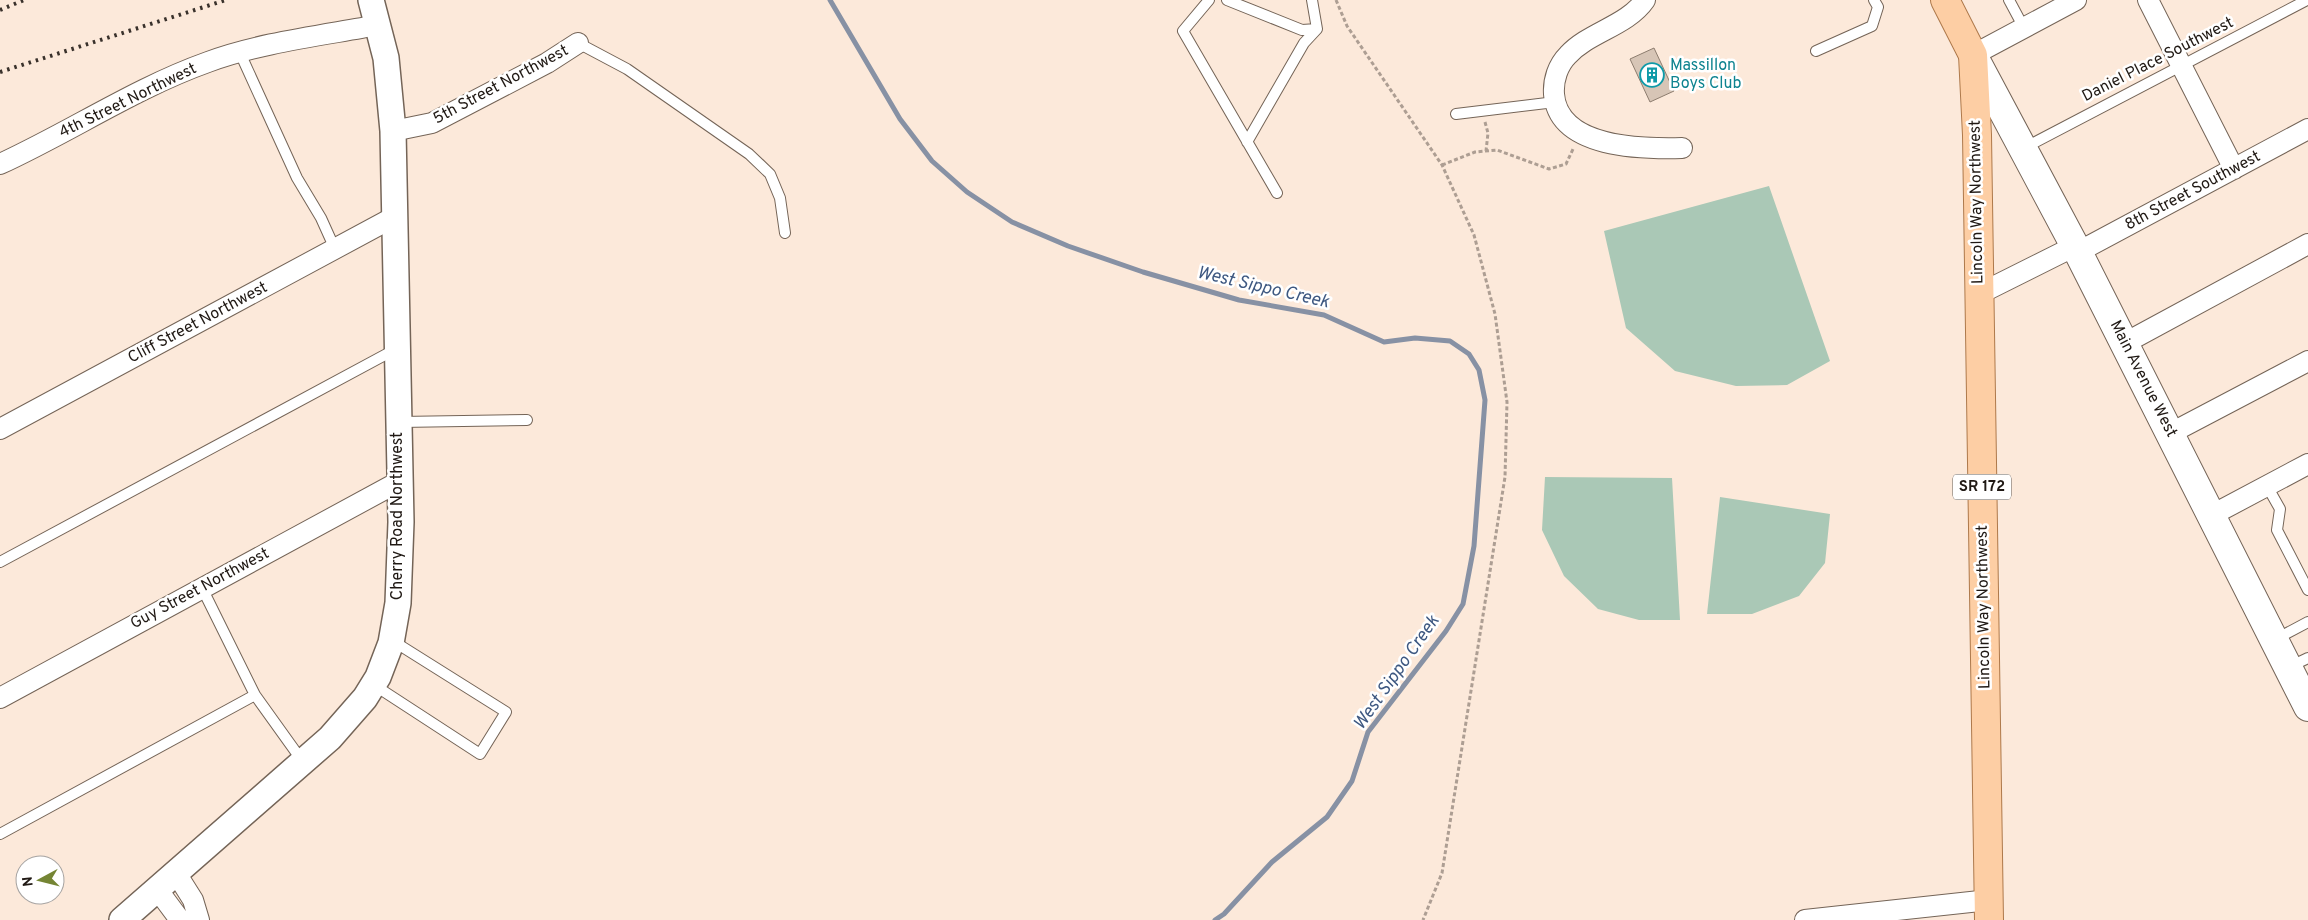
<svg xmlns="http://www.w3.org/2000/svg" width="2308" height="920" font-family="Overpass,sans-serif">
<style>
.green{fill:#aac8b6}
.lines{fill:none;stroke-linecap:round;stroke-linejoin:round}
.stream{stroke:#8791a4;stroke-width:5}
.building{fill:#d7c5b6;stroke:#8d7d6f}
.service-casing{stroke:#746457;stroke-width:12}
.minor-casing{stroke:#746457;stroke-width:22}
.tertiary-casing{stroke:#746457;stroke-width:28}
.secondary-casing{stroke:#746457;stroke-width:30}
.primary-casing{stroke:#ae794b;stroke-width:30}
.path{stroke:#ad9e93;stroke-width:3;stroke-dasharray:4 2.5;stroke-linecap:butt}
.service{stroke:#fff;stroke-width:10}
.minor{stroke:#fff;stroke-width:20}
.tertiary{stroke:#fff;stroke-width:25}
.secondary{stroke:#fff;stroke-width:28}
.primary{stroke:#fdcea4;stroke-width:28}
.rail{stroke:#39312b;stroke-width:4;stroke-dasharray:2.5 5;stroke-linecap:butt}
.labels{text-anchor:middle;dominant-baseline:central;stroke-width:5;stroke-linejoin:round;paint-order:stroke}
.shield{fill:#fff;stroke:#635e5a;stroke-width:1}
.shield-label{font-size:15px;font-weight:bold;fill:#201914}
.street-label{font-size:16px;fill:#201914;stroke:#fff}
.culture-label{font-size:16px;fill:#0d838f;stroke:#fff;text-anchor:start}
.water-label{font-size:18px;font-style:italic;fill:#3e5881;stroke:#fff}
</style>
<rect width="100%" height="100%" fill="#fce9da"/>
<path class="green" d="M 1769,186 L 1830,361 L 1787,385 L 1736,386 L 1675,371 L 1626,328 L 1604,231 Z
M 1545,477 L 1672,478 L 1680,620 L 1639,620 L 1598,609 L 1564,576 L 1542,530 Z
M 1720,497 L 1830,514 L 1825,563 L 1799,596 L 1752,614 L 1707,614 Z"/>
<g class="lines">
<path class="stream" d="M 830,0 L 900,119 L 932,161 L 967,192 L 1012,222 L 1068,246 L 1143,272 L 1239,300 L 1324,315 L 1384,342 L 1415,338 L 1450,341 L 1469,354 L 1479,370 L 1485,400 L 1474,546 L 1463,604 L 1446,631 L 1368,732 L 1352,781 L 1327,817 L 1272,862 L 1224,914 L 1215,920"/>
</g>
<path class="building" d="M 1654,48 L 1674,91 L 1650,102 L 1630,59 Z"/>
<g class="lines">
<g class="service-casing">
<path id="service" d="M 1209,0 L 1183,31 L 1277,193
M 1227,0 L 1302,30 L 1317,29 L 1312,0
M 2009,0 L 2024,28
M 578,43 L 627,69 L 749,154 L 770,174 L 780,198 L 785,233
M 1816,51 L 1872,26 L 1878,7 L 1874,0
M 240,53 L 297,178 L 321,218 L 335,249
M 1456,114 L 1555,102
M 1247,142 L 1304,43 L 1317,29
M 2024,148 L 2307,0
M 400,422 L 527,420
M 2267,486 L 2280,509 L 2277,530 L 2308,590
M 0,562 L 396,349
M 2276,639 L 2308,622
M 2289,667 L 2308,658
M 374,685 L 480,754 L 506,712 L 393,641
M 255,695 L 303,762
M 0,834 L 255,695 L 202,588"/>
</g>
<g class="minor-casing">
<path id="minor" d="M 1645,0 C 1627,26 1589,32 1568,55 C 1558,65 1553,80 1554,94 C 1558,149 1643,149 1682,148
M 2148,0 L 2234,169
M 1973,55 L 2076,0
M 393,131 L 432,123 L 547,63 L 578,43
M 0,164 C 70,132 135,88 208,62 C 258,43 325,35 378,25
M 2078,252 L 2308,129
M 1979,294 L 2075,246
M 2125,343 L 2308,244
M 0,429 L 394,217
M 2171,433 L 2308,361
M 2212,515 L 2308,464
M 0,698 L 400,481
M 176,873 L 193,900 L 199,920
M 157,889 L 180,920
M 1805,920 L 1989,900"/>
</g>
<g class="tertiary-casing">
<path id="tertiary" d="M 122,920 L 330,738 L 365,698 L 378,677 L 391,643 L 398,603 L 401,522 L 393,131 L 386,58 L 371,0"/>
</g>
<g class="secondary-casing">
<path id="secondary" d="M 1973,55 L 2078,252 L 2308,707"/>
</g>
<g class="primary-casing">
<path id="primary" d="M 1945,0 L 1973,55 L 1977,135 L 1989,920"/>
</g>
<path class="path" d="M 1336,0 L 1347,26 L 1442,165 L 1474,235 L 1495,314 L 1507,402 L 1505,477 L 1442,873 L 1423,920
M 1485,122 L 1488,133 L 1486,151
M 1442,165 L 1475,152 L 1497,150 L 1549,169 L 1566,164 L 1574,147"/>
<use href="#service" class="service"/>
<use href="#minor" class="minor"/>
<use href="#tertiary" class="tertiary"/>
<use href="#secondary" class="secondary"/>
<use href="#primary" class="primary"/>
<path class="rail" d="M 0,10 L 24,0
M 0,72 L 226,0"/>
</g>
<defs>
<g id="building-ring" transform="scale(1.25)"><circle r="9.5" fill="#fff" stroke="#0f9aa8" stroke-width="1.5"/><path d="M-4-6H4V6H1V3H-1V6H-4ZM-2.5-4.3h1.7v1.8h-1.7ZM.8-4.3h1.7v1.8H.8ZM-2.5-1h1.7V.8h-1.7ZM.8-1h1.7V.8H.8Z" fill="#0f9aa8"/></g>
</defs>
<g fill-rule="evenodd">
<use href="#building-ring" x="1652" y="75"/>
</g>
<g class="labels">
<rect class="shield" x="1953" y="474.5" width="58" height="25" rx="4"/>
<g class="shield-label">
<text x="1982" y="487">SR 172</text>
</g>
<g class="street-label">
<text transform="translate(2158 60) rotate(-27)">Daniel Place Southwest</text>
<text transform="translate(501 85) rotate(-28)">5th Street Northwest</text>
<text transform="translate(128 101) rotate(-26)">4th Street Northwest</text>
<text transform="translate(2193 191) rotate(-28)">8th Street Southwest</text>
<text transform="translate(1977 202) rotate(-91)">Lincoln Way Northwest</text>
<text transform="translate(198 323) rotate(-28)">Cliff Street Northwest</text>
<text transform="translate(2143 379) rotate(63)">Main Avenue West</text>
<text transform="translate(398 516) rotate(-90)">Cherry Road Northwest</text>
<text transform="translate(200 589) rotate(-28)">Guy Street Northwest</text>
<text transform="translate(1984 607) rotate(-91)">Lincoln Way Northwest</text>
</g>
<g class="culture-label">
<text x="1670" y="66">Massillon<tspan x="1670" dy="18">Boys Club</tspan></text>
</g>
<g class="water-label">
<text transform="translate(1263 288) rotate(13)">West Sippo Creek</text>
<text transform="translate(1397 673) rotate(-55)">West Sippo Creek</text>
</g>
</g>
<g transform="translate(40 880) rotate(263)"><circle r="24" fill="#ffffff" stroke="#a6a3a1"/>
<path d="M0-4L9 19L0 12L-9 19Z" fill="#758534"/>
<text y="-8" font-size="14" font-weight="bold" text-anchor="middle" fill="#201914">N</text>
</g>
</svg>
